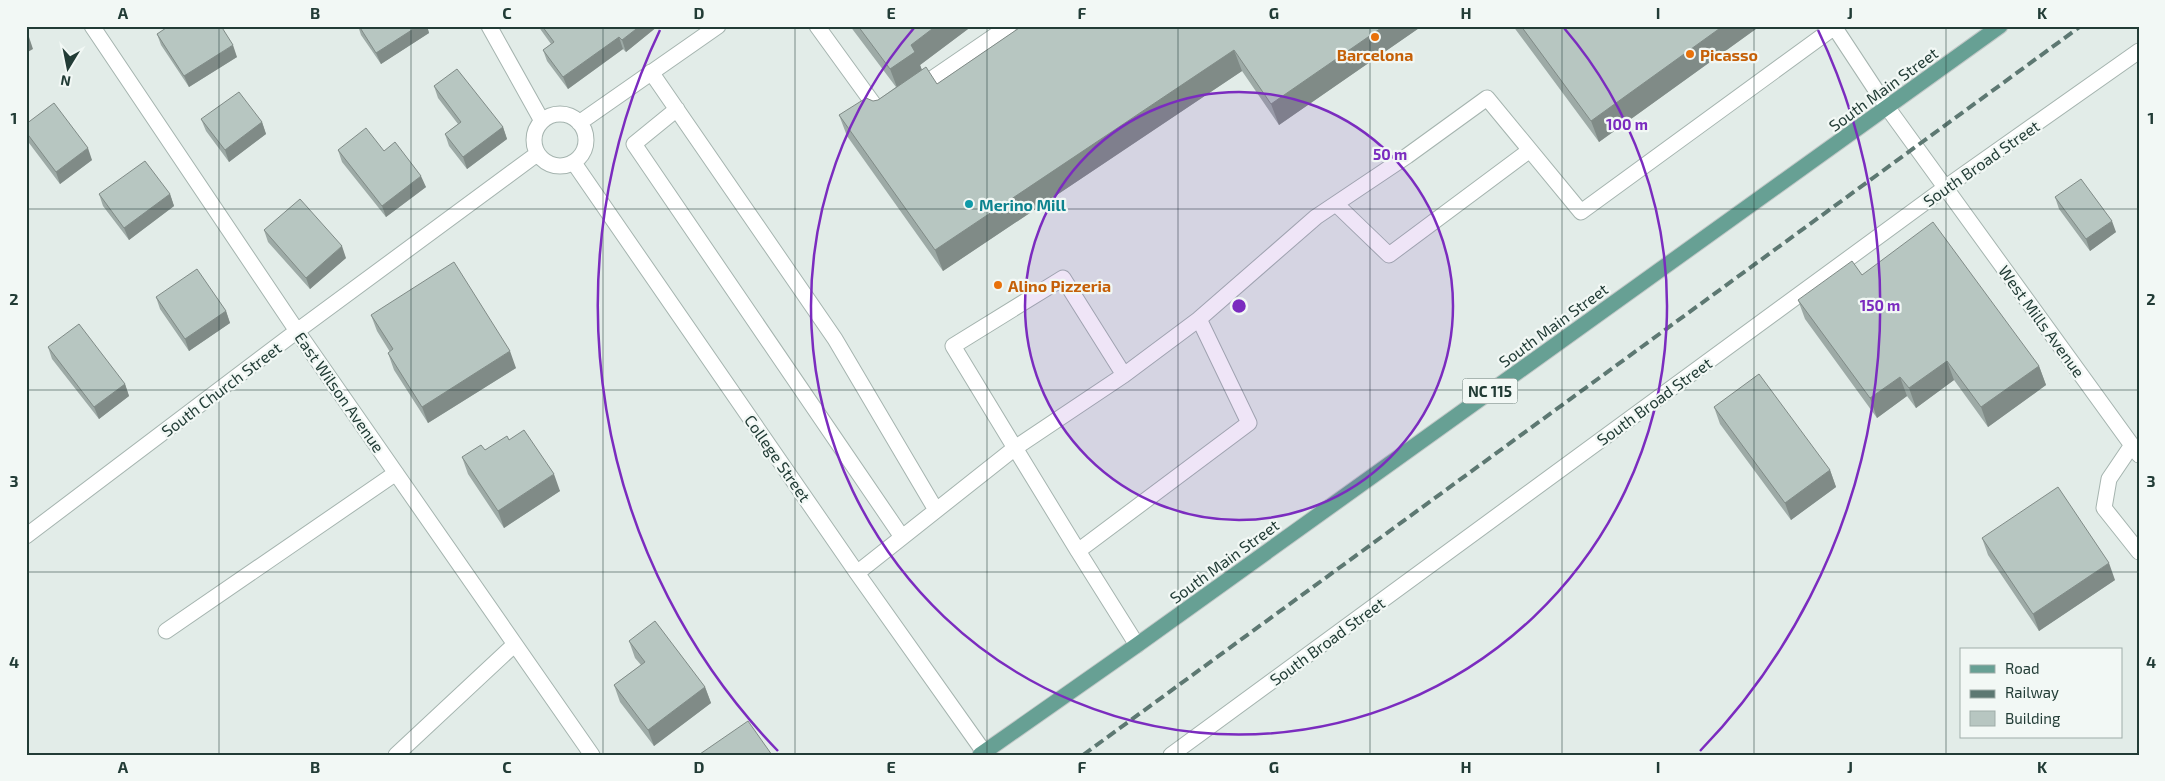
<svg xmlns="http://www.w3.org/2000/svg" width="2165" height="781" font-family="'Exo 2',sans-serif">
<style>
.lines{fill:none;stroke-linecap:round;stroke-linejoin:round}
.minor-casing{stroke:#a5b4af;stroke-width:17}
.major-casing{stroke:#c1c8c7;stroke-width:17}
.minor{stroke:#fff;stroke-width:15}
.major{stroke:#67a094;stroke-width:15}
.rail{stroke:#5d7872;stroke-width:4;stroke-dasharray:10 5;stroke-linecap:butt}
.wall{fill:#9daaa6}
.shaded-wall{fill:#808b87}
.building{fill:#b7c6c1;stroke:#808b87}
.grid{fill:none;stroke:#223c36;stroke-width:1;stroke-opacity:0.55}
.ring{fill:none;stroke:#7b2cbf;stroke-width:2.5}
.food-dot{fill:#e8710a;stroke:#f2f8f5;stroke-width:2}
.culture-dot{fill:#0f9aa8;stroke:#f2f8f5;stroke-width:2}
.labels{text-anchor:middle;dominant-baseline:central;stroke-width:4.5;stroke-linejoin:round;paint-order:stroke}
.shield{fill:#f2f8f5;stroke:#60746f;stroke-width:1}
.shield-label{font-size:15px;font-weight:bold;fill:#223c36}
.food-label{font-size:16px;font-weight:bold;fill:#c56008;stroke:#f2f8f5;text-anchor:start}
.street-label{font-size:16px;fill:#223c36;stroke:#f2f8f5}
.culture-label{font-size:16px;font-weight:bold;fill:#0d838f;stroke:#f2f8f5;text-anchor:start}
.centre{fill:#7b2cbf;stroke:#f2f8f5;stroke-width:2.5}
.ring-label{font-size:15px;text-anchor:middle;font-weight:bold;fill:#7b2cbf;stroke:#f2f8f5;stroke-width:4.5;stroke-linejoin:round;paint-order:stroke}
.neatline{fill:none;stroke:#223c36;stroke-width:2}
.grid-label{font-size:16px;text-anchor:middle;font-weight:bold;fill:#223c36}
</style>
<rect width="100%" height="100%" fill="#e2ece8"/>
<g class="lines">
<g class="minor-casing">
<path id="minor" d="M 92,26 L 297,331 L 592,755
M 489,26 L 542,121
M 817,26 L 880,113 L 883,111
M 1835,28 L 1887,107 L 2139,455
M 651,72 L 835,339 L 936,510
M 917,89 L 1009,26
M 677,109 L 634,144 L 902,537
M534 140a26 26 0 1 1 52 0a26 26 0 1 1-52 0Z
M 579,123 L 718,26
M 574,163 L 857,573 L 984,752
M 1336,204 L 1389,255 L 1530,150
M 1124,375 L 1063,278 L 953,346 L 1015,448 L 1124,375 L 1199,319
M 2132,445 L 2109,479 L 2104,508 L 2139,552
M 26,536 L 297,331 L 537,154
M 857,573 L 1015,448 L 1078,551
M 166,631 L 396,473
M 1137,645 L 1078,551 L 1249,423 L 1199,319 L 1316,217 L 1407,156 L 1487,98 L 1581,212 L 1836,26
M 396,755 L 514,645
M 1171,755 L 1946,187 L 2139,51"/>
</g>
<g class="major-casing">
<path id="major" d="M 980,755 L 1137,645 L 2000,26"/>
</g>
<use href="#minor" class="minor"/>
<use href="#major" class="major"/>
<path class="rail" d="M 1083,755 L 2081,26"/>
</g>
<path class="wall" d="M 358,26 L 427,26 L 429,33 L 381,64 L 361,35 Z
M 538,26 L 658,26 L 626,52 L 623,49 L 568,89 L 547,61 L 543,50 L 551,44 Z
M 850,26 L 972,26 L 920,65 L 922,70 L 937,84 L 1022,26 L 1422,26 L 1279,125 L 1242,71 L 943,271 L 847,136 L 839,115 L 878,100 L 896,87 Z
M 1513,26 L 1760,26 L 1599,142 Z
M 157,34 L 237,57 L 189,87 L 161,45 Z
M 434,86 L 503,127 L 507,139 L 467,169 L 449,146 L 445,134 L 458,124 L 438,98 Z
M 201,119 L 262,122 L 266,134 L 229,162 L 206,131 Z
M 26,124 L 92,160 L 60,184 L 26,139 Z
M 338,150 L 384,151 L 426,187 L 386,217 L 342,162 Z
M 99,194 L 170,194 L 174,206 L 129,240 L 103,206 Z
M 2055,197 L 2116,232 L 2090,251 L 2059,209 Z
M 264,230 L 346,258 L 310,289 L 268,242 Z
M 1862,275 L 2039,366 L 2046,385 L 1988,427 L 1954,380 L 1916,408 L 1907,396 L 1877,418 L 1805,319 L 1798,300 Z
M 156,297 L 226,311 L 230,323 L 189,351 L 160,309 Z
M 371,315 L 516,368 L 428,423 L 394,370 L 388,353 L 390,352 L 377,331 Z
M 48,347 L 125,384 L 129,396 L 99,419 L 52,359 Z
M 1714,407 L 1830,470 L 1836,487 L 1791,520 L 1720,424 Z
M 509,440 L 560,491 L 504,528 L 468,474 L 462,457 L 485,450 Z
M 1982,538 L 2115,580 L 2039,631 L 1988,555 Z
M 629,641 L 705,687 L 711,703 L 654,746 L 620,702 L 614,685 L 641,665 L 635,658 Z"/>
<path class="shaded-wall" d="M 418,26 L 427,26 L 429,33 L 381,64 L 376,53 Z
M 640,26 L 658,26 L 626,52 L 622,40 Z
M 936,26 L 972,26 L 920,65 L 923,73 L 898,90 L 890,69 L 911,45 Z
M 1384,26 L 1422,26 L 1279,125 L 1271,104 Z
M 1723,26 L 1760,26 L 1599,142 L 1591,121 Z
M 29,37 L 33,49 L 26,53 L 26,39 Z
M 619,37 L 623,49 L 568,89 L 563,77 Z
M 233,45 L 237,57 L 189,87 L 184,76 Z
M 1234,50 L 1242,71 L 943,271 L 935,250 Z
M 262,122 L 266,134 L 229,162 L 225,150 Z
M 503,127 L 507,139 L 467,169 L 463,157 Z
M 88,148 L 92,160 L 60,184 L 56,172 Z
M 421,176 L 426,187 L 386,217 L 382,206 Z
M 170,194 L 174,206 L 129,240 L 124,228 Z
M 2112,221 L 2116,232 L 2090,251 L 2086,239 Z
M 342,246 L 346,258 L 310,289 L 306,278 Z
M 226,311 L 230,323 L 189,351 L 185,339 Z
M 510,351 L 516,368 L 428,423 L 422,407 Z
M 1947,361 L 1954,380 L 1916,408 L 1909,388 Z
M 2039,366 L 2046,385 L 1988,427 L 1981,407 Z
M 1900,377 L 1907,396 L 1877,418 L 1870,398 Z
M 125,384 L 129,396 L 99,419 L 94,407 Z
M 1830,470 L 1836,487 L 1791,520 L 1785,503 Z
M 554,474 L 560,491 L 504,528 L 498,511 Z
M 2109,563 L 2115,580 L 2039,631 L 2033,614 Z
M 705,687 L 711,703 L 654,746 L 648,730 Z"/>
<path class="building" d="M 169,26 L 221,26 L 233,45 L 184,76 L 157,34 Z
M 359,26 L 418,26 L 376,53 Z
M 542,26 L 640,26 L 622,40 L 619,37 L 563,77 L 543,50 L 554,42 Z
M 858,26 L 936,26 L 911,45 L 915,52 L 890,69 Z
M 1022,26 L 1384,26 L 1271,104 L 1234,50 L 935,250 L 839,115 L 866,98 L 873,101 L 878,100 L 926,67 L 937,84 Z
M 1521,26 L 1723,26 L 1591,121 Z
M 457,69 L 503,127 L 463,157 L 445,134 L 461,122 L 434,86 Z
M 239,92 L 262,122 L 225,150 L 201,119 Z
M 54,103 L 88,148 L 56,172 L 26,132 L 26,124 Z
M 366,128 L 384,151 L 395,142 L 421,176 L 382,206 L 338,150 Z
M 145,161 L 170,194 L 124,228 L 99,194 Z
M 2081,179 L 2112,221 L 2086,239 L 2055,197 Z
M 300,199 L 342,246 L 306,278 L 264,230 Z
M 1933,222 L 2039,366 L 1981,407 L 1947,361 L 1909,388 L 1900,377 L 1870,398 L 1798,300 L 1852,261 L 1862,275 Z
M 454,262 L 510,351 L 422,407 L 388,353 L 393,349 L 371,315 Z
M 197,269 L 226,311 L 185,339 L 156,297 Z
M 79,324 L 125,384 L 94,407 L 48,347 Z
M 1759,374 L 1830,470 L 1785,503 L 1714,407 Z
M 524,430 L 554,474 L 498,511 L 462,457 L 481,445 L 485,450 L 507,436 L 509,440 Z
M 2058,487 L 2109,563 L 2033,614 L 1982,538 Z
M 655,621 L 705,687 L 648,730 L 614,685 L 645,662 L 629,641 Z
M 748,721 L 772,755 L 701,755 L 700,754 Z"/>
<path class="grid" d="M 219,26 L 219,755M 411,26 L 411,755M 603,26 L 603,755M 795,26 L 795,755M 987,26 L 987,755M 1178,26 L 1178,755M 1370,26 L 1370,755M 1562,26 L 1562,755M 1754,26 L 1754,755M 1946,26 L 1946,755M 26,209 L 2139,209M 26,390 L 2139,390M 26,572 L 2139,572"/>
<circle cx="1239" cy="306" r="214" fill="#7b2cbf" fill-opacity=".12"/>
<g class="ring">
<circle cx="1239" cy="306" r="214"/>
<path d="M1564 28A428 428 0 1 1 914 28"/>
<path d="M778 751A641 641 0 0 1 660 30M1818 30A641 641 0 0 1 1700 751"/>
</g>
<g class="food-dot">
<circle cx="1375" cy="37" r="5"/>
<circle cx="1690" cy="54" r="5"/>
<circle cx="998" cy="285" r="5"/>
</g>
<circle class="culture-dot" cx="969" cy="204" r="5"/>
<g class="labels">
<rect class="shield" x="1462.5" y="378.5" width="55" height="25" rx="4"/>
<g class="shield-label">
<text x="1490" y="391">NC 115</text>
</g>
<g class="food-label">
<text x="1375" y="54" text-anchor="middle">Barcelona</text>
<text x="1700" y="54">Picasso</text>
<text x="1008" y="285">Alino Pizzeria</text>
</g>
<g class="street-label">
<text transform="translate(1883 89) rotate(-36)">South Main Street</text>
<text transform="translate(1981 163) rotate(-35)">South Broad Street</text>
<text transform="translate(2042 321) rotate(54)">West Mills Avenue</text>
<text transform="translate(1553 325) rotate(-36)">South Main Street</text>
<text transform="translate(221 389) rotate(-37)">South Church Street</text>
<text transform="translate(340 392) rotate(55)">East Wilson Avenue</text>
<text transform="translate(1654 401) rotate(-36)">South Broad Street</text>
<text transform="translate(778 458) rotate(55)">College Street</text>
<text transform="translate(1224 561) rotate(-36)">South Main Street</text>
<text transform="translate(1327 641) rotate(-36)">South Broad Street</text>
</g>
<g class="culture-label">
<text x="979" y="204">Merino Mill</text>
</g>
</g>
<circle cx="1239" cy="306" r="8" class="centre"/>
<g class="ring-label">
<text x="1627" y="130">100 m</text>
<text x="1390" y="160">50 m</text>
<text x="1880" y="311">150 m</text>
</g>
<rect width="2165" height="781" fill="none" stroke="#f2f8f5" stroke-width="55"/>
<rect x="1960" y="648" width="162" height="90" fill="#f2f8f5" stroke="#9fada9"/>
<rect x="1970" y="665" width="25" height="8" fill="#67a094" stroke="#9fada9"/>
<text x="2005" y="674" font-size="15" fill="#223c36">Road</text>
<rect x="1970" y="690" width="25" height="8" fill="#5d7872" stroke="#9fada9"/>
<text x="2005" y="698" font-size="15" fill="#223c36">Railway</text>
<rect x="1970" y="711" width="25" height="15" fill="#b7c6c1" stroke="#9fada9"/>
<text x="2005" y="724" font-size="15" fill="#223c36">Building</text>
<g transform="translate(68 68) rotate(190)" stroke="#f2f8f5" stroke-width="4" paint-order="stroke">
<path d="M0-4L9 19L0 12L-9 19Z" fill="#223c36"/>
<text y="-8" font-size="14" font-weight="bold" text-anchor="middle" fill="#223c36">N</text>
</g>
<rect x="28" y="28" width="2110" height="726" class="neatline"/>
<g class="grid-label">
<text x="123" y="19">A</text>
<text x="315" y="19">B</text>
<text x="507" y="19">C</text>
<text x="699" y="19">D</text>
<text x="891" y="19">E</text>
<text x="1082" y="19">F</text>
<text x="1274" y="19">G</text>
<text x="1466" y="19">H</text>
<text x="1658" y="19">I</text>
<text x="1850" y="19">J</text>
<text x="2042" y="19">K</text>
<text x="14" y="124">1</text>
<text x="2151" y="124">1</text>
<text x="14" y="305">2</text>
<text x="2151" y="305">2</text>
<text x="14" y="487">3</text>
<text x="2151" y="487">3</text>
<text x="14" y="668">4</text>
<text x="2151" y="668">4</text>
<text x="123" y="773">A</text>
<text x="315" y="773">B</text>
<text x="507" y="773">C</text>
<text x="699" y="773">D</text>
<text x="891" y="773">E</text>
<text x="1082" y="773">F</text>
<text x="1274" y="773">G</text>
<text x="1466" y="773">H</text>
<text x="1658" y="773">I</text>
<text x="1850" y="773">J</text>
<text x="2042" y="773">K</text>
</g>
</svg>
